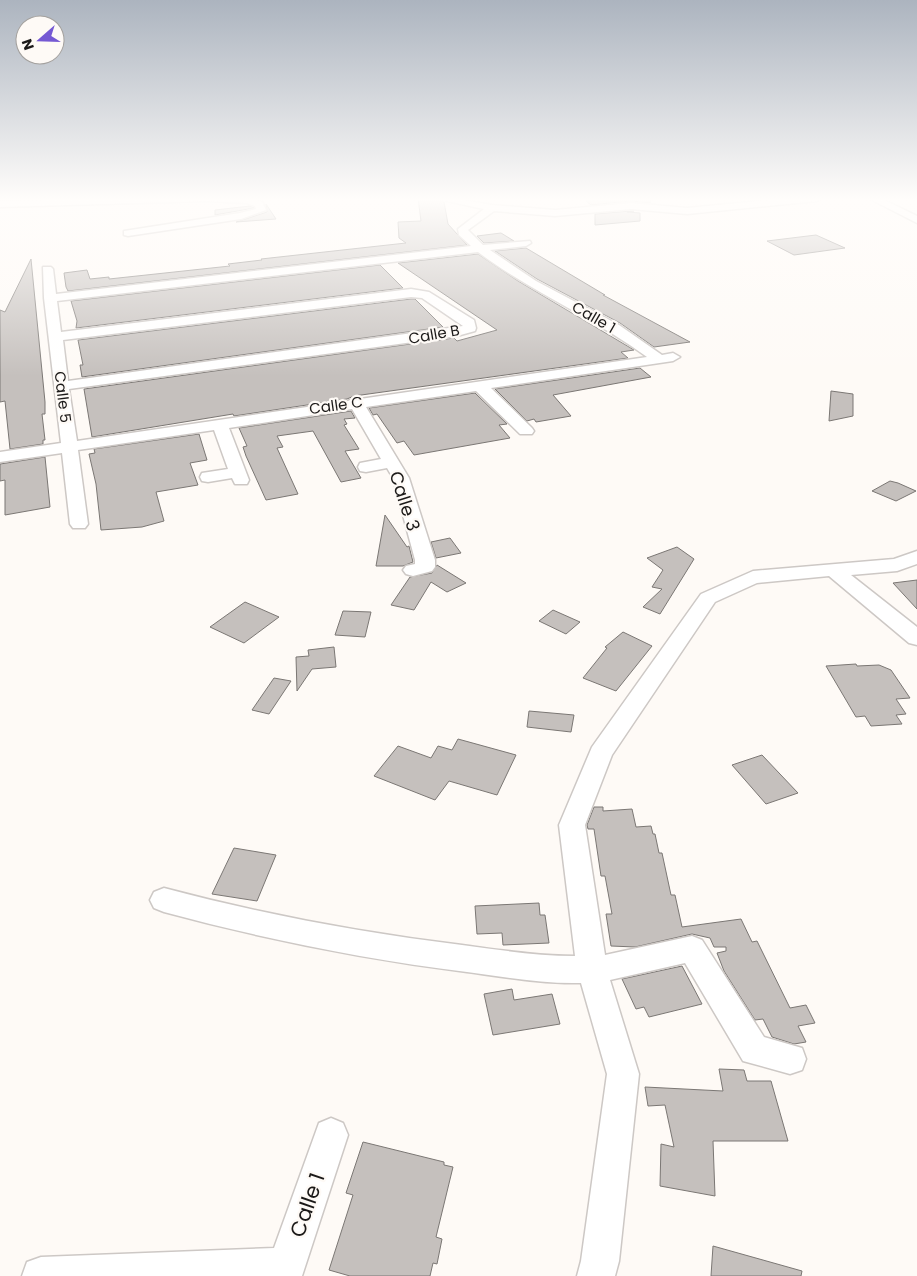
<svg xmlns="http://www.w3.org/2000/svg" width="917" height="1276" font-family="Poppins,sans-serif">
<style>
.building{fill:#c5c0bd;stroke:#7b7774}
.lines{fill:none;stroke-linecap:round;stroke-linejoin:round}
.minor-casing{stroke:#cdc8c5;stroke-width:3}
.minor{fill:#fff;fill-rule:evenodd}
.labels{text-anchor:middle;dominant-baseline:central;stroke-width:4.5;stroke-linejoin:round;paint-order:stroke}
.far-street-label{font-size:15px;fill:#1b1918;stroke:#fefaf6}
.street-label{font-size:18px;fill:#1b1918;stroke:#fefaf6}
.near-street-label{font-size:21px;fill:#1b1918;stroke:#fefaf6}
</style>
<rect width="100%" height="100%" fill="#fefaf6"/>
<path class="building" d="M 418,198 L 431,198 L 444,202 L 448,224 L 467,245 L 68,291 L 66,287 L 64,273 L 87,270 L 90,279 L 109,277 L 109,279 L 230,266 L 228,264 L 262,260 L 261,259 L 406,243 L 399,238 L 398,222 L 421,221 Z
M 636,198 L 650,198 L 650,203 L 631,201 L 591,205 L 586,201 Z
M 266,204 L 276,219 L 236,222 L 267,212 Z
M 250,206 L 254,208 L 215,215 L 215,210 Z
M 631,211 L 634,211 L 627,212 L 640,213 L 640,221 L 595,225 L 595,214 Z
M 501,233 L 514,241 L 484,243 L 477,236 Z
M 816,235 L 845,248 L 794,255 L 767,241 Z
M 526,248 L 605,295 L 603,295 L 690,342 L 654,347 L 620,323 L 537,279 L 495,251 Z
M 478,254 L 518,281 L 634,350 L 621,352 L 628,358 L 354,396 L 347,399 L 234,416 L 233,414 L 92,437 L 84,389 L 454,338 L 457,341 L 497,330 L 398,263 Z
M 31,259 L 45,402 L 45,414 L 42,414 L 45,440 L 43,440 L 43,444 L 10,449 L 5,401 L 0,402 L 0,310 L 5,312 Z
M 380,265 L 403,288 L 76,328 L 77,321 L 71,301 Z
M 411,299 L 415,299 L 443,327 L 82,377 L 80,365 L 83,365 L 78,340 Z
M 640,368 L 651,377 L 553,395 L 571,416 L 536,422 L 534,419 L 527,421 L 495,389 Z
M 831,391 L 853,394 L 853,416 L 829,421 Z
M 475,393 L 507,424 L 499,425 L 510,438 L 414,455 L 404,441 L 397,443 L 377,414 L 373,415 L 369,408 Z
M 351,411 L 355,418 L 344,419 L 347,424 L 344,425 L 359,449 L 345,451 L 361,478 L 341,482 L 313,431 L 277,436 L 283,447 L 277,448 L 298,494 L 266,500 L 246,456 L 243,447 L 247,446 L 239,428 Z
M 199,434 L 207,460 L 190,463 L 198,485 L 156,492 L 164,521 L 142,527 L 101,530 L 96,484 L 89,454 L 95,453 L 94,449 Z
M 45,457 L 50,507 L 5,515 L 5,480 L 0,481 L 0,464 Z
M 890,481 L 898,483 L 916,491 L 896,501 L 872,491 Z
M 385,515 L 407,547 L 409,546 L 413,562 L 403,566 L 376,566 Z
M 450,538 L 461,553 L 436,558 L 431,542 Z
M 677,547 L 694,559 L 660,614 L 643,607 L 662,589 L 652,587 L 663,570 L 647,558 Z
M 437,565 L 466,583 L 447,592 L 431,582 L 414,610 L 391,605 L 410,577 L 432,573 Z
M 917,580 L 917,609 L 893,583 Z
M 245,602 L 279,617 L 244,643 L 210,627 Z
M 553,610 L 580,622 L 566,634 L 539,621 Z
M 343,611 L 371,612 L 365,637 L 335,635 Z
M 623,632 L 652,646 L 616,691 L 583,678 L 607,648 L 605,647 Z
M 334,647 L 336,667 L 312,669 L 297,691 L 296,657 L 309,656 L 308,650 Z
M 856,664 L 857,666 L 879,665 L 891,670 L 910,698 L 896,699 L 906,714 L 896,715 L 902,724 L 871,726 L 865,716 L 856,717 L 826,666 Z
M 274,678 L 291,681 L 269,714 L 252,710 Z
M 529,711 L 574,715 L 571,732 L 527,727 Z
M 458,739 L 516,755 L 497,795 L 449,781 L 435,800 L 374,776 L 398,746 L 431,758 L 438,746 L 452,750 Z
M 762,755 L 798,793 L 766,804 L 732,765 Z
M 594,807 L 603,807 L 603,811 L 632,809 L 636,827 L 651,826 L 653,834 L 655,834 L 659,853 L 662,853 L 671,895 L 675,895 L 682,927 L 741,919 L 752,942 L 757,941 L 790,1008 L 806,1005 L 815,1023 L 798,1026 L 806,1042 L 794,1044 L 772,1037 L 763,1019 L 755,1020 L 724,971 L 717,953 L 726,951 L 726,947 L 714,947 L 710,938 L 692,934 L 635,947 L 611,946 L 606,914 L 612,914 L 605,876 L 601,876 L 594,829 L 588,829 L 587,825 Z
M 234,848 L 276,855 L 257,901 L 212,894 Z
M 539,903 L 540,915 L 545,915 L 549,943 L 503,945 L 502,933 L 477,934 L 475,906 Z
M 682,966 L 702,1004 L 649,1017 L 644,1007 L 636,1009 L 622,979 Z
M 512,989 L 514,1000 L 552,994 L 560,1024 L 493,1035 L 484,994 Z
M 719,1069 L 744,1070 L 747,1081 L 771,1081 L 788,1141 L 713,1141 L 715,1196 L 660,1186 L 661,1144 L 674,1147 L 665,1105 L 648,1106 L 645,1087 L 723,1091 Z
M 363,1142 L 444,1162 L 444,1165 L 453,1167 L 436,1237 L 442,1239 L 437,1264 L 433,1263 L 430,1276 L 350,1276 L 329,1270 L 353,1195 L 346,1193 Z
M 713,1246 L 802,1271 L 801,1276 L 711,1276 Z"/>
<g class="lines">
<g class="minor-casing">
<path id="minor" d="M 139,198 L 250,198 L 262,202 L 266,210 L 241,219 L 128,236 L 124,235 L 124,231 L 240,213 L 256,209 L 255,206 L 247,203 L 206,201 L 0,207 L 0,201 Z
M 433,198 L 452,198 L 492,205 L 555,210 L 631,203 L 687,208 L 791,198 L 822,198 L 817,201 L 687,214 L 631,209 L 555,216 L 494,211 L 468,230 L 483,245 L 530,241 L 531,243 L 526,246 L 490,250 L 536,281 L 619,325 L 662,355 L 673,353 L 680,357 L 673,361 L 491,388 L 532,428 L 534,431 L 532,434 L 520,434 L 476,391 L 366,407 L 409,478 L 435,560 L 435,567 L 432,571 L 413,576 L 406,574 L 403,570 L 406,566 L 415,564 L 415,560 L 393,478 L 387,468 L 366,472 L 360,471 L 358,467 L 360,463 L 381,459 L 352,409 L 229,428 L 249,480 L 247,484 L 235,484 L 232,478 L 208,482 L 202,481 L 200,477 L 202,473 L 228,469 L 214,430 L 78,450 L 88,524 L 85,528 L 73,528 L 70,524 L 62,453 L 0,462 L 0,452 L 61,443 L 44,298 L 43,267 L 51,267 L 53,269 L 56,294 L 471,246 L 459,235 L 458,229 L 484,209 ZM 478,252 C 531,292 593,317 647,357 L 360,399 L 355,398 L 348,401 L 77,441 L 69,389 L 457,336 L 475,331 L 476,328 L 474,320 L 429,292 L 411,289 L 61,332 L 57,301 ZM 411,297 L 422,298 L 463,326 L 68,381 L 63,340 Z
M 868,198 L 880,198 L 917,216 L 917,223 Z
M 917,551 L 917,564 L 897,571 L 851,575 L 917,627 L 917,645 L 909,643 L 829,576 L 757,583 L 715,602 L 612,755 L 585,825 L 605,955 L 692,936 L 702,940 L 764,1037 L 802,1048 L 806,1059 L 802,1070 L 790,1074 L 743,1061 L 685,963 L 610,980 L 639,1074 L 619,1261 L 615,1276 L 577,1276 L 581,1261 L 607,1074 L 581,983 C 543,984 505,977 467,972 C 364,959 264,939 164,912 L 154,908 L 150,900 L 154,892 L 164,888 C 262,914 361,933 462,945 C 500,950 537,956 575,956 L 559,825 L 592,747 L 701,594 L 753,571 L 894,559 Z
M 331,1118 L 343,1123 L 348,1135 L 302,1276 L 22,1276 L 27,1262 L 41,1257 L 274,1248 L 319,1123 Z"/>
</g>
<use href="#minor" class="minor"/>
</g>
<linearGradient id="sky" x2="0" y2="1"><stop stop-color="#acb4bf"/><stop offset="0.53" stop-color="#fffdfb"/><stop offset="1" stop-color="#fffdfb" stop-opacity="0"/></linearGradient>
<rect width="917" height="376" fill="url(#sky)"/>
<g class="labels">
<g class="far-street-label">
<text transform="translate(594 317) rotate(30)">Calle 1</text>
<text transform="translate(434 334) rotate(-10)">Calle B</text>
<text transform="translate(63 397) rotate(83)">Calle 5</text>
<text transform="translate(336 405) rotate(-8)">Calle C</text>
</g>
<g class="street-label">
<text transform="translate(405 501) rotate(72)">Calle 3</text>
</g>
<g class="near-street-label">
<text transform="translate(307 1205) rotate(-71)">Calle 1</text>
</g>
</g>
<g transform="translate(40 40) rotate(250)"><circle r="24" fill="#fefaf6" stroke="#a3a09d"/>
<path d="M0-4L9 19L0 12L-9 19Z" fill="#7559d3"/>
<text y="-8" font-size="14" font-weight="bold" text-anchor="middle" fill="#1b1918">N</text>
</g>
</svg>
